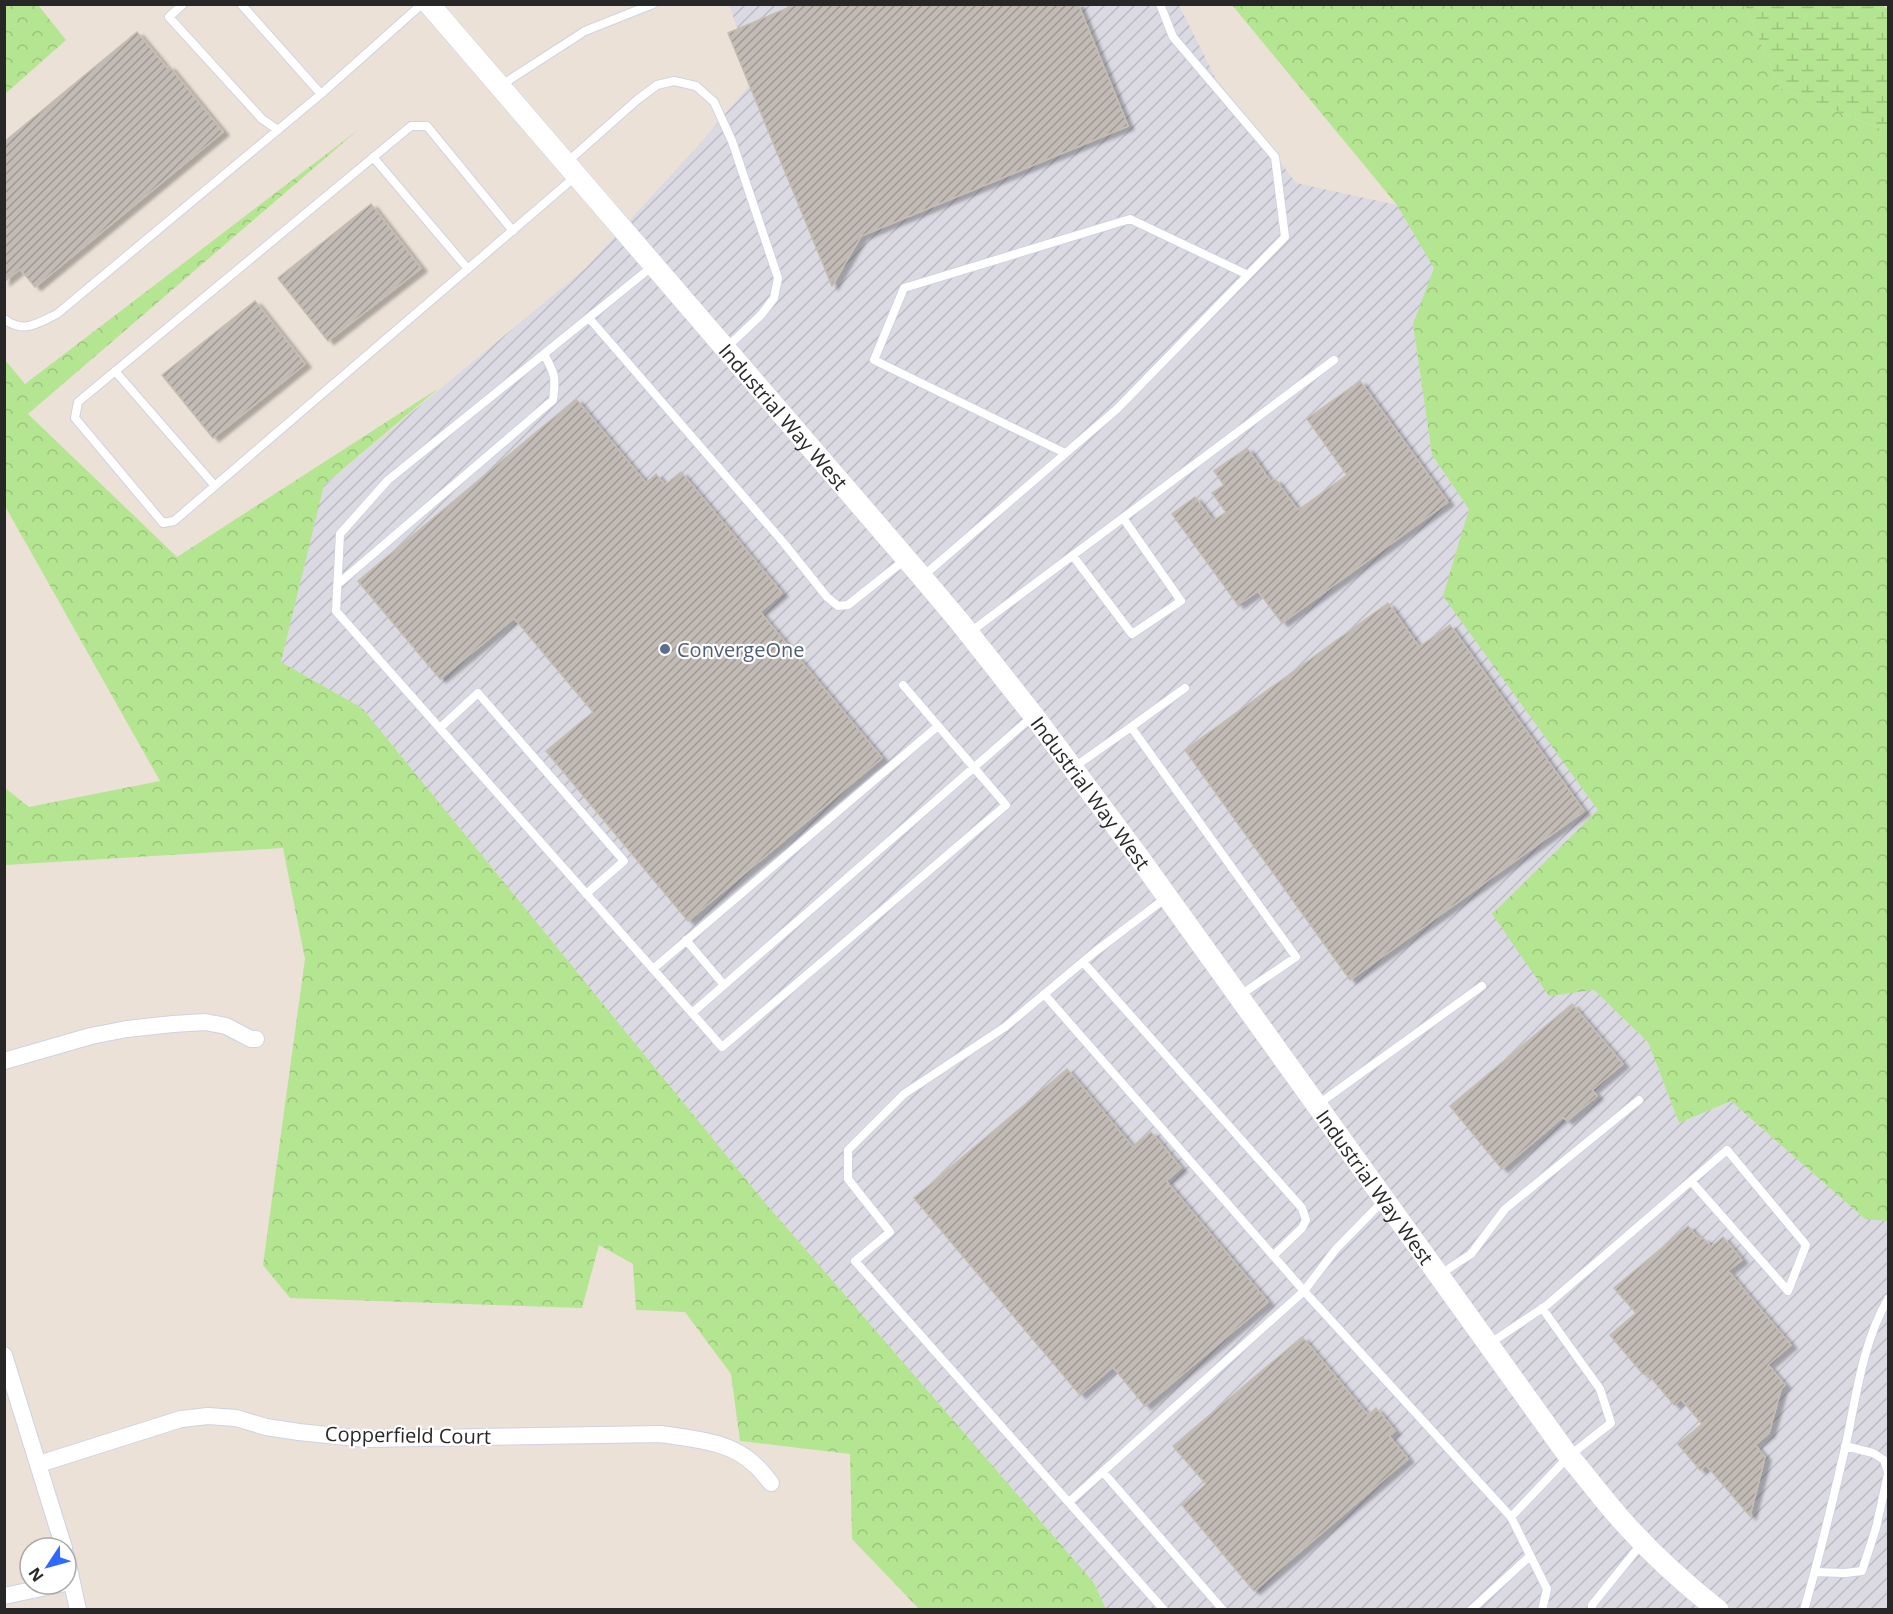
<svg xmlns="http://www.w3.org/2000/svg" width="1893" height="1614" font-family="'Open Sans',sans-serif">
<style>
.industrial{fill:url(#industrial-furrows)}
.forest{fill:url(#forest-crowns)}
.wetland{fill:url(#wetland-marsh)}
.building{fill:url(#building-hatch);stroke:#c6bdb1;stroke-width:1.5;filter:url(#shadow)}
.lines{fill:none;stroke-linecap:round;stroke-linejoin:round}
.service-casing{stroke:#cdd3e2;stroke-width:10}
.minor-casing{stroke:#cdd3e2;stroke-width:18}
.tertiary-casing{stroke:#cdd3e2;stroke-width:22}
.service{stroke:#fff;stroke-width:8}
.minor{stroke:#fff;stroke-width:16}
.tertiary{stroke:#fff;stroke-width:21}
.service-dot{fill:#5c6f8a;stroke:#fff;stroke-width:2}
.labels{text-anchor:middle;dominant-baseline:central;stroke-width:4.5;stroke-linejoin:round;paint-order:stroke}
.street-label{font-size:20px;fill:#272727;stroke:#fff}
.service-label{font-size:20px;fill:#4e5e75;stroke:#fff;text-anchor:start}
</style>
<defs>
<pattern id="industrial-furrows" width="10" height="10" patternUnits="userSpaceOnUse" patternTransform="scale(1.5)"><rect width="10" height="10" fill="#dbd9e2"/><path d="M-1 1l2-2M0 10L10 0M9 11l2-2" fill="none" stroke="#bcbac2"/></pattern>
<pattern id="forest-crowns" width="20" height="18" patternUnits="userSpaceOnUse" patternTransform="scale(1.5)"><rect width="20" height="18" fill="#b4e590"/><path d="M2 6a3 3 0 1 1 6 0M12 15a3 3 0 1 1 6 0" fill="none" stroke="#9bc47c"/></pattern>
<pattern id="wetland-marsh" width="20" height="14" patternUnits="userSpaceOnUse" patternTransform="scale(1.5)"><rect width="20" height="14" fill="#b4e590"/><path d="M1 5h8M5 5V1M11 12h8M15 12V8" fill="none" stroke="#9bc47c"/></pattern>
<pattern id="building-hatch" width="6" height="6" patternUnits="userSpaceOnUse" patternTransform="scale(1.5)"><rect width="6" height="6" fill="#c2bbb5"/><path d="M-1 1l2-2M0 6l6-6M5 7l2-2" fill="none" stroke="#9e9893"/></pattern>
<filter id="shadow"><feDropShadow dx="6" dy="3.5" stdDeviation="1.5" flood-color="#0004"/></filter>
</defs>
<rect width="100%" height="100%" fill="#ebe1d7"/>
<path class="industrial" d="M 729,5 L 1179,5 L 1216,79 L 1296,183 L 1397,205 L 1435,268 L 1413,324 L 1432,455 L 1469,509 L 1444,596 L 1599,811 L 1493,914 L 1594,990 L 1648,1042 L 1679,1123 L 1731,1101 L 1865,1219 L 1888,1221 L 1888,1609 L 1106,1609 L 1094,1583 L 761,1198 L 362,708 L 281,662 L 324,485 L 586,268 L 703,140 L 755,79 Z"/>
<path class="forest" d="M 5,4 L 38,5 L 66,40 L 5,94 Z
M 1232,5 L 1745,5 L 1780,88 L 1888,132 L 1888,1221 L 1865,1219 L 1731,1101 L 1679,1123 L 1648,1042 L 1594,990 L 1549,996 L 1492,914 L 1598,810 L 1443,596 L 1469,509 L 1432,455 L 1413,324 L 1434,268 L 1397,205 Z
M 358,130 L 28,414 L 177,557 L 439,388 L 324,485 L 281,662 L 362,708 L 761,1198 L 1094,1583 L 1106,1609 L 919,1609 L 852,1539 L 850,1454 L 740,1441 L 731,1374 L 685,1312 L 636,1310 L 633,1264 L 599,1245 L 582,1308 L 290,1298 L 263,1265 L 305,959 L 283,848 L 5,865 L 5,788 L 29,807 L 160,781 L 5,506 L 5,360 L 25,384 Z"/>
<path class="wetland" d="M 1882,5 L 1888,9 L 1888,132 L 1780,88 L 1745,5 Z"/>
<path class="building" d="M 1078,4 L 1128,126 L 861,236 L 832,286 L 728,33 L 797,4 Z
M 137,32 L 167,68 L 169,66 L 223,132 L 35,287 L 20,269 L 4,282 L 4,142 Z
M 371,204 L 421,268 L 328,341 L 278,278 Z
M 255,301 L 305,364 L 213,438 L 162,375 Z
M 1360,381 L 1448,502 L 1282,623 L 1258,591 L 1238,605 L 1172,514 L 1195,497 L 1213,521 L 1226,512 L 1212,493 L 1224,485 L 1214,471 L 1247,448 L 1271,482 L 1275,479 L 1298,510 L 1347,475 L 1307,419 Z
M 576,399 L 646,483 L 656,474 L 665,485 L 681,472 L 782,593 L 760,612 L 882,758 L 688,921 L 546,751 L 593,712 L 514,618 L 440,679 L 358,581 Z
M 1388,603 L 1419,647 L 1450,625 L 1584,811 L 1350,980 L 1185,750 Z
M 1572,1004 L 1623,1064 L 1592,1090 L 1597,1096 L 1567,1121 L 1563,1117 L 1502,1169 L 1450,1106 Z
M 1067,1069 L 1133,1147 L 1151,1132 L 1181,1168 L 1166,1181 L 1268,1302 L 1145,1406 L 1113,1367 L 1080,1395 L 914,1198 Z
M 1688,1226 L 1698,1238 L 1704,1239 L 1711,1247 L 1723,1237 L 1742,1260 L 1728,1271 L 1791,1345 L 1768,1365 L 1785,1385 L 1781,1389 L 1769,1433 L 1755,1445 L 1765,1457 L 1750,1516 L 1706,1465 L 1700,1470 L 1678,1444 L 1702,1424 L 1681,1399 L 1674,1405 L 1649,1375 L 1643,1374 L 1610,1335 L 1636,1313 L 1614,1288 Z
M 1302,1337 L 1368,1415 L 1376,1408 L 1395,1431 L 1389,1436 L 1408,1459 L 1254,1591 L 1182,1505 L 1206,1484 L 1173,1446 Z"/>
<g class="lines">
<g class="service-casing">
<path id="service" d="M 183,4 L 169,17 L 262,119 L 278,130
M 241,4 L 321,94
M 500,86 L 585,31 L 653,4
M 373,157 L 468,269
M 566,163 L 637,100 L 657,85 L 674,81 L 696,86 L 714,102 L 732,141 L 778,278 L 774,298 L 761,315 L 726,348
M 513,231 L 427,126 L 411,126 L 78,402 L 75,418 L 163,523 L 174,521 L 576,176
M 654,265 L 388,480 L 340,534 L 336,611 L 692,1013 L 1033,716
M 589,318 L 783,542 L 827,597 L 838,606 L 848,605 L 906,559
M 4,319 C 24,334 38,323 57,314 L 321,94 L 422,4
M 115,371 L 215,486
M 1065,453 L 874,360 L 904,288 L 1130,219 L 1248,275
M 1073,556 L 1132,634 L 1181,601 L 1123,518
M 922,577 L 1117,409 L 1285,237 L 1275,157 L 1173,37 L 1160,4
M 338,584 L 553,400 C 556,377 555,374 544,354
M 969,633 L 1334,360
M 1131,727 L 1185,688
M 440,728 L 478,693 L 624,861 L 586,894
M 1073,768 L 1131,727 L 1296,957 L 1239,996
M 686,940 L 724,985
M 1083,962 L 1302,1208 L 1306,1220 L 1302,1228 L 1273,1256
M 653,969 L 938,726
M 1044,994 L 1304,1291 L 1511,1517
M 692,1013 L 722,1047 L 1006,805 L 903,685
M 1317,1105 L 1482,986
M 1439,1275 L 1471,1254 L 1505,1209 L 1639,1100
M 1489,1344 L 1547,1305 L 1727,1150 L 1806,1245 L 1788,1291 L 1691,1181
M 1845,1446 L 1873,1453 L 1884,1460 L 1888,1472
M 1103,1472 L 1223,1610
M 1069,1502 L 1304,1291 L 1336,1249 L 1384,1200
M 1815,1572 L 1845,1573 L 1862,1571 L 1876,1528 L 1888,1474
M 1164,1610 L 855,1261 L 890,1232 L 848,1179 L 848,1150 L 904,1094 L 1005,1027 L 1096,951 L 1167,897
M 1471,1610 L 1530,1556
M 1542,1610 L 1547,1589 L 1511,1517 L 1569,1456 L 1611,1423 L 1600,1389 L 1542,1308
M 1592,1610 L 1592,1605 L 1642,1543
M 1804,1610 C 1820,1555 1833,1500 1846,1444 C 1856,1397 1863,1341 1888,1299"/>
</g>
<g class="minor-casing">
<path id="minor" d="M 4,1061 L 91,1036 L 127,1029 L 173,1024 L 205,1022 L 226,1026 L 251,1039 L 256,1039
M 4,1355 L 64,1548
M 39,1464 L 181,1419 L 208,1416 L 236,1418 L 266,1427 L 299,1432 L 366,1439 L 661,1434 C 693,1439 731,1441 755,1465 C 761,1470 766,1477 771,1483
M 66,1555 L 78,1610
M 4,1596 L 61,1584"/>
</g>
<g class="tertiary-casing">
<g id="tertiary">
<path id="s1" d="M 429,4 L 922,577 L 959,621 L 1034,716 L 1138,856 L 1567,1454 C 1587,1477 1605,1502 1626,1525 C 1654,1556 1685,1584 1718,1610"/>
</g>
</g>
<use href="#service" class="service"/>
<use href="#minor" class="minor"/>
<use href="#tertiary" class="tertiary"/>
</g>
<circle class="service-dot" cx="665" cy="649" r="6"/>
<g class="labels">
<g class="street-label">
<text stroke="none"><textPath href="#s1" startOffset="544">Industrial Way West</textPath></text>
<text stroke="none"><textPath href="#s1" startOffset="1030">Industrial Way West</textPath></text>
<text stroke="none"><textPath href="#s1" startOffset="1516">Industrial Way West</textPath></text>
<text transform="translate(408 1435) rotate(1)">Copperfield Court</text>
</g>
<g class="service-label">
<text x="677" y="649">ConvergeOne</text>
</g>
</g>
<rect width="1893" height="1614" fill="none" stroke="#272727" stroke-width="12"/>
<g transform="translate(48 1566) rotate(234)"><circle r="28" fill="#ffffff" stroke="#a9a9a9" stroke-width="1.5"/>
<path d="M0-4.5L10 22L0 15L-10 22Z" fill="#3069ff"/>
<text y="-9" font-size="16" font-weight="bold" text-anchor="middle" fill="#272727">N</text>
</g>
</svg>
